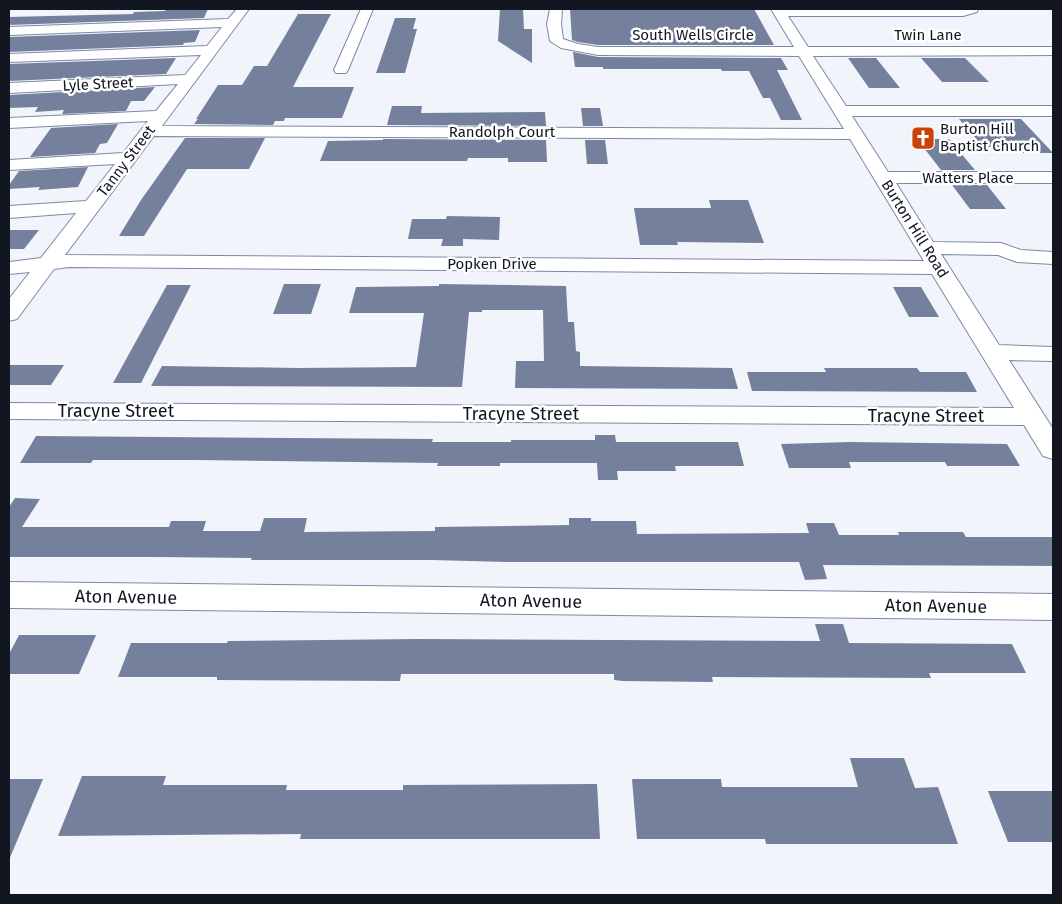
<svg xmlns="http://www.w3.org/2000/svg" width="1062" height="904" font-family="'Fira Sans',sans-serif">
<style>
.building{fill:#74809c}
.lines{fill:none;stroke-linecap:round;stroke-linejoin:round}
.minor-casing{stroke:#7b89a7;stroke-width:2}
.minor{fill:#fff;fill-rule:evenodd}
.labels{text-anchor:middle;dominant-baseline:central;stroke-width:5;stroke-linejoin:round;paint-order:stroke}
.far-street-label{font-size:15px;fill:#111621;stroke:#fff}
.far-poi-label{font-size:15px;fill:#111621;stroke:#fff;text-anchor:start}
.street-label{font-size:18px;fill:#111621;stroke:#fff}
</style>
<rect width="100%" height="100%" fill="#f1f4fb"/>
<path class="building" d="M 166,9 L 208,9 L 204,18 L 9,25 L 9,17 L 133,14 L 134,12 L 165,11 Z
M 500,9 L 523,9 L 524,29 L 532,29 L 532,63 L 498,41 Z
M 570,9 L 754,9 L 774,45 L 598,45 L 578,42 L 572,40 Z
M 298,14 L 331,14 L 293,87 L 354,87 L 342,118 L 285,118 L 284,121 L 275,121 L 273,125 L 194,124 L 198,119 L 196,119 L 218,85 L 242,85 L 254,66 L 267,66 Z
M 395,18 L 416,18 L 413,29 L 417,29 L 405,73 L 376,73 Z
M 200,30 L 195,42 L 184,43 L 183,45 L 9,52 L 9,37 Z
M 573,52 L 598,57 L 781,58 L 788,70 L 777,70 L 802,120 L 781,120 L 770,98 L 763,98 L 749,71 L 722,71 L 721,69 L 603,69 L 603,67 L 575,67 Z
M 176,58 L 166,74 L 9,81 L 9,64 Z
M 848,58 L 876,58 L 900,88 L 869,88 Z
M 921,58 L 965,58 L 989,82 L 942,82 Z
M 155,87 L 144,101 L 131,101 L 126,111 L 62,114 L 64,110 L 35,112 L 38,107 L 9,108 L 9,95 Z
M 392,106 L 422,106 L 421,113 L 545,112 L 546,126 L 387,125 Z
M 581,108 L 600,108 L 603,126 L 583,126 Z
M 959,119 L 1021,119 L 1053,153 L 1020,153 L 1014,147 L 983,147 Z
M 118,124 L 107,143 L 100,144 L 95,153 L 30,157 L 51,128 Z
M 185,138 L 265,138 L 249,169 L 187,169 L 144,236 L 119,236 L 141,200 Z
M 383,139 L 546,140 L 547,162 L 508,162 L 508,158 L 468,158 L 467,161 L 320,161 L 328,141 L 383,140 Z
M 917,139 L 949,139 L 975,170 L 941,170 Z
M 585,140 L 605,140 L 608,164 L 587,164 Z
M 88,167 L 78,187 L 38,190 L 40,187 L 9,189 L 9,185 L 19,171 Z
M 952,185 L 987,185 L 1006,209 L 970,209 Z
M 709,200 L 748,200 L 764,243 L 677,242 L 678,245 L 640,245 L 634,208 L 711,208 Z
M 447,216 L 500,217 L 499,240 L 463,239 L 463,246 L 441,246 L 443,239 L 408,239 L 412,219 L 446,219 Z
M 9,230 L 39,230 L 24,249 L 9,249 Z
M 284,284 L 321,284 L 311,314 L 273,314 Z
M 439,284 L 566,286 L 568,322 L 574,322 L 576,351 L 580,352 L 580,366 L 732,368 L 738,389 L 515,388 L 516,361 L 544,361 L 543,310 L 482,310 L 482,312 L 469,312 L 462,387 L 151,386 L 162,366 L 298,368 L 416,367 L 424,313 L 349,313 L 356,287 L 439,286 Z
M 167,285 L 191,285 L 141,383 L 113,383 Z
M 893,287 L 921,287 L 939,317 L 909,317 Z
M 9,365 L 64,365 L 51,385 L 9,385 Z
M 824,368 L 917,368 L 920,372 L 966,372 L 977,392 L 752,391 L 747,372 L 826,372 Z
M 595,435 L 615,435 L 616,442 L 738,442 L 744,466 L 675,466 L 676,471 L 617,471 L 618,480 L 598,480 L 597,463 L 500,463 L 500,466 L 437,466 L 438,463 L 196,460 L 93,460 L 91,463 L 20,463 L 36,436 L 433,439 L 432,442 L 511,442 L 511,440 L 595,440 Z
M 851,442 L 1007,444 L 1020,466 L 947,466 L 945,462 L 849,462 L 851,468 L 789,468 L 781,444 Z
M 15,498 L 40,499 L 22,527 L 169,527 L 171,521 L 206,521 L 203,531 L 260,531 L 264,518 L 307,518 L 304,532 L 435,531 L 435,527 L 569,525 L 569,518 L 591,518 L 591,521 L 636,521 L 637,534 L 809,533 L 806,523 L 834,523 L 839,535 L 899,535 L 898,532 L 963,532 L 966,537 L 1053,537 L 1053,566 L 823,565 L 827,579 L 805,580 L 799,562 L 507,562 L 432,560 L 251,560 L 252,558 L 156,557 L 9,557 L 9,507 Z
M 815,624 L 843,624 L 849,643 L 1012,644 L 1026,673 L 929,673 L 931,678 L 712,677 L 713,682 L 623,681 L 614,680 L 614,674 L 401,674 L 400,681 L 217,680 L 217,677 L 118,677 L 131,643 L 227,643 L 228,641 L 420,639 L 820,641 Z
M 19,635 L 96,635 L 79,674 L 9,674 L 9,654 Z
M 850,758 L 904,758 L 915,788 L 938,787 L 958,844 L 766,844 L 765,839 L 637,839 L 632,779 L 721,779 L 722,787 L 858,787 Z
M 82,776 L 166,776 L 163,785 L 287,785 L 286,790 L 403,790 L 403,785 L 597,784 L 600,839 L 300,839 L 301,834 L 58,836 Z
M 9,779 L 43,779 L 9,860 Z
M 988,791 L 1053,791 L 1053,842 L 1008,842 Z"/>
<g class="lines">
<g class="minor-casing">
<path id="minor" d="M 237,9 L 249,9 L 162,126 L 844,129 L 799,56 L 598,55 L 561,48 L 550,41 L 547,24 L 550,9 L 562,9 L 561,24 L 563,39 L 578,44 L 598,47 L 794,47 L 771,9 L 978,9 L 977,12 L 963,16 L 788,16 L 808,47 L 1053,47 L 1053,55 L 813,56 L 846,106 L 1053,106 L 1053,116 L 852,116 L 888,172 L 1053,172 L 1053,183 L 896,183 L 933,242 L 1001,243 L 1021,250 L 1053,252 L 1053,264 L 1017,262 L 998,255 L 941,254 L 999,345 L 1053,347 L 1053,361 L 1009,360 L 1053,429 L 1053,459 L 1043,456 L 1024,425 L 9,419 L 9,403 L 1014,408 L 932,274 L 69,267 L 54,269 L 17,319 L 9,321 L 9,299 L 30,272 L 9,274 L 9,262 L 41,258 L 76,213 L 9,218 L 9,206 L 86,201 L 115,164 L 9,170 L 9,160 L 123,153 L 148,121 L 9,128 L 9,118 L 156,111 L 178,84 L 9,93 L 9,83 L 185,75 L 201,55 L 9,62 L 9,54 L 207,46 L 222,27 L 9,35 L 9,27 L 228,19 ZM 154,136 L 850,139 L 924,261 L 65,255 Z
M 361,9 L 373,9 L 348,70 L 346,73 L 336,73 L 334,70 Z
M 9,582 L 1053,594 L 1053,620 L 9,608 Z"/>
</g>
<use href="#minor" class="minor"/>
</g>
<defs>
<g id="church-square" transform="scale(1.25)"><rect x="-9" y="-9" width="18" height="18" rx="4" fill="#c94306" stroke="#fff"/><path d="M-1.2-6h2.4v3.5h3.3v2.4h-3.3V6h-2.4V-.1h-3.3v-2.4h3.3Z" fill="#fff"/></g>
</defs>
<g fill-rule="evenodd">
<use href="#church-square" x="923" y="138"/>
</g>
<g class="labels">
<g class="far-street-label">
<text x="693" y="35">South Wells Circle</text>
<text x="928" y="35">Twin Lane</text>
<text transform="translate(98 84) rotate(-3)">Lyle Street</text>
<text x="502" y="132">Randolph Court</text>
<text transform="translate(126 161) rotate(-53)">Tanny Street</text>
<text x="968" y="178">Watters Place</text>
<text transform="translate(915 229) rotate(58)">Burton Hill Road</text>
<text x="492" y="264">Popken Drive</text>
</g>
<g class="far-poi-label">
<text x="940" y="129">Burton Hill<tspan x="940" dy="17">Baptist Church</tspan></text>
</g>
<g class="street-label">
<text x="116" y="411">Tracyne Street</text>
<text x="521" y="414">Tracyne Street</text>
<text x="926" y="416">Tracyne Street</text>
<text transform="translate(126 597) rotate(1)">Aton Avenue</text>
<text transform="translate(531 601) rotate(1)">Aton Avenue</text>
<text transform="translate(936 606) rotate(1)">Aton Avenue</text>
</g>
</g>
<rect width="1062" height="904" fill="none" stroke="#111621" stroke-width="20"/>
</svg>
